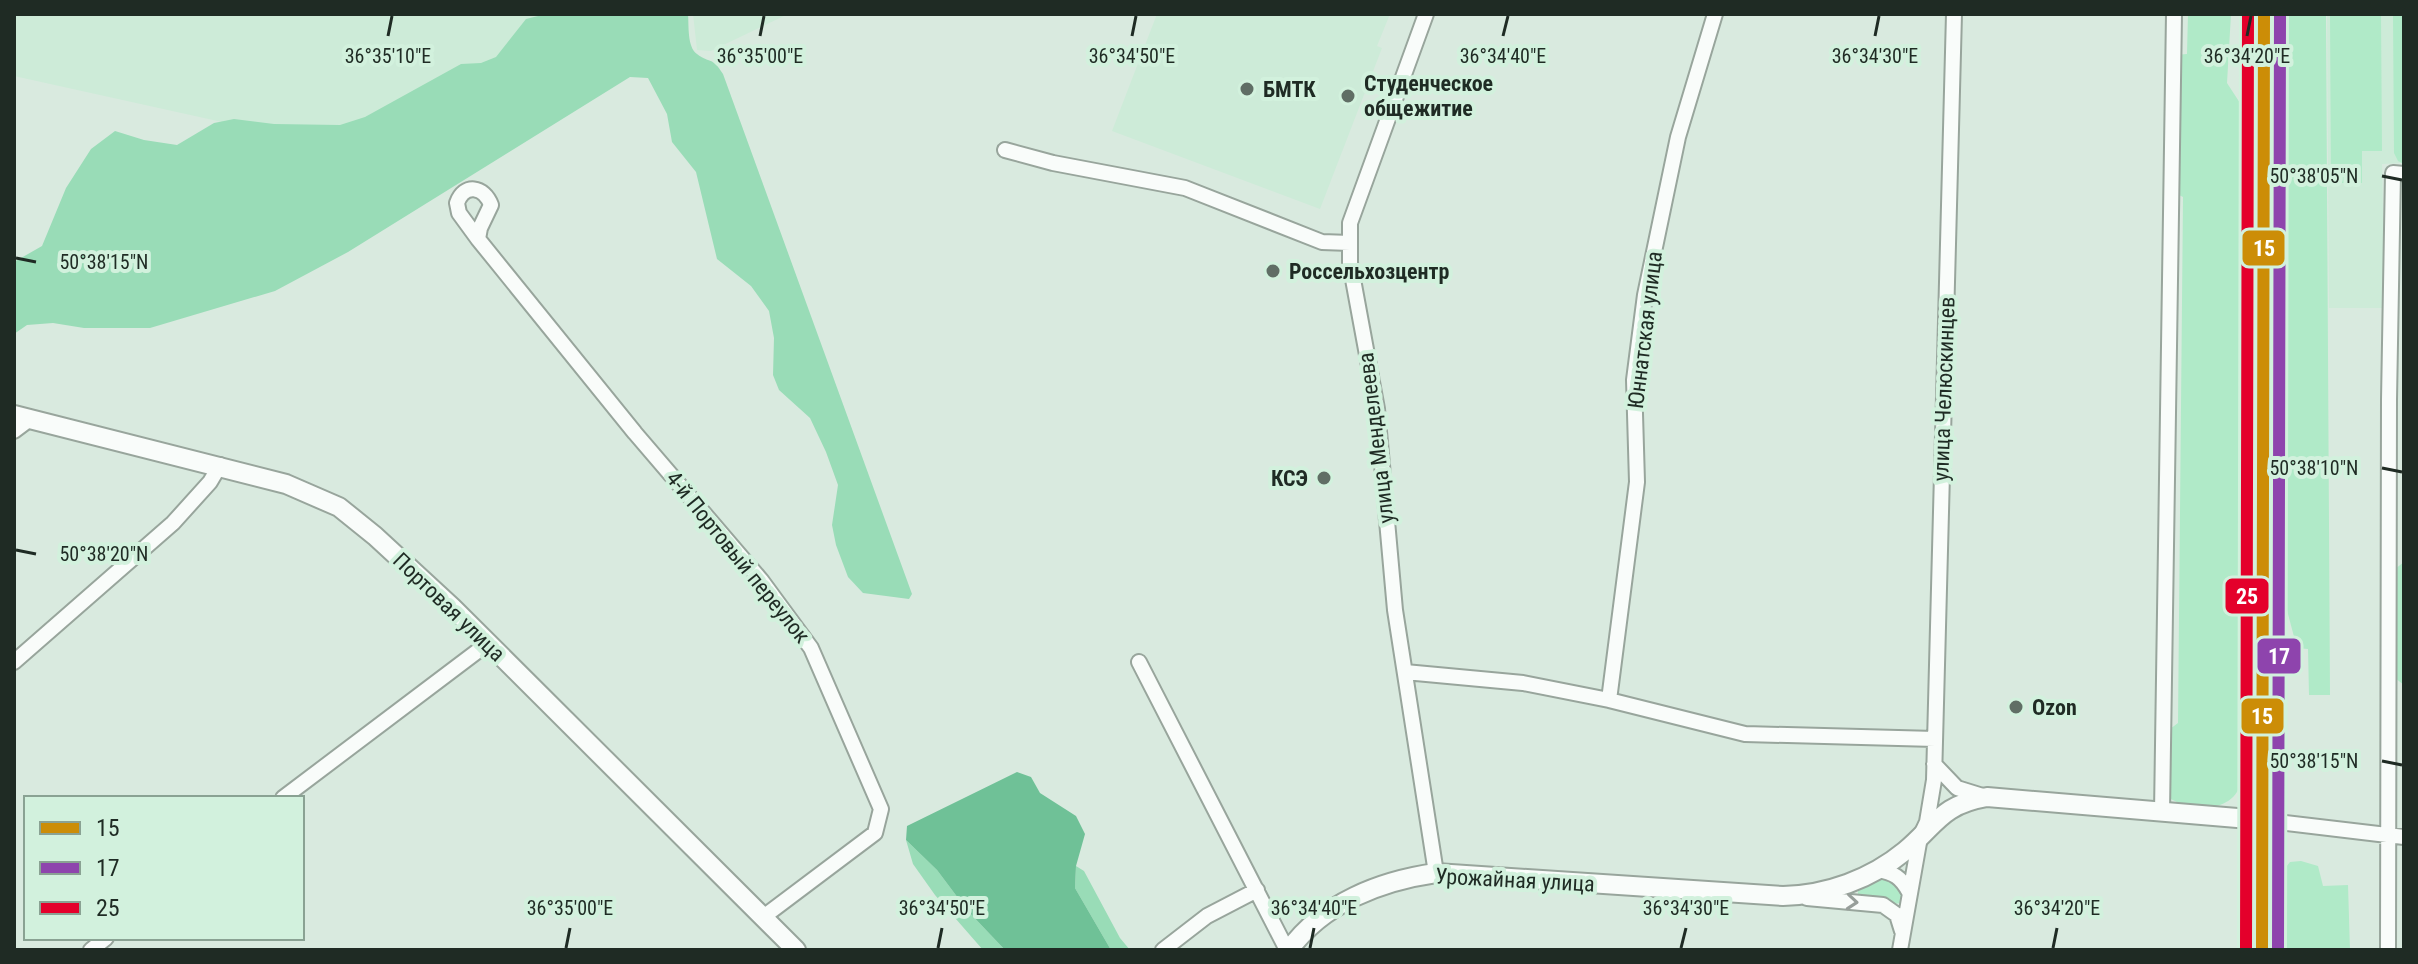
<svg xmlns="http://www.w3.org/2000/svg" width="2418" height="964" font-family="'Roboto Condensed',sans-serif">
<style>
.built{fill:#cdebd8}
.green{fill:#b0eac8}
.forest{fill:#99dcb7}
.water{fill:#6fc197}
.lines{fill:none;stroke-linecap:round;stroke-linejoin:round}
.minor-casing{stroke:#98a59c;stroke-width:18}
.tertiary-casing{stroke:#98a59c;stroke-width:22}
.primary-casing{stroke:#92a499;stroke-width:26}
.minor{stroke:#f9fcfa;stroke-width:14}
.tertiary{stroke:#f9fcfa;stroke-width:18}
.primary{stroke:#dde4e0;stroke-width:22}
.bus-1-casing{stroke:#d2f1dd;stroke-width:18}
.bus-2-casing{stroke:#d2f1dd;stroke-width:18}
.bus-3-casing{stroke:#d2f1dd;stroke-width:18}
.bus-1{stroke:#cc8d07;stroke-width:12}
.bus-2{stroke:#8e44ad;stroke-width:12}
.bus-3{stroke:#e4002b;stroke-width:12}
.oneway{stroke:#979e9a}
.ticks{fill:none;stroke:#1f2b24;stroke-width:3}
.poi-dot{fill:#606e65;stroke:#d2f1dd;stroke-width:3}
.labels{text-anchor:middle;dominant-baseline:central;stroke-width:8;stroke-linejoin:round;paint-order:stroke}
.poi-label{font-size:22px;font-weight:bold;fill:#1f2b24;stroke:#d2f1dd;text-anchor:start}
.street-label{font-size:22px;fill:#1f2b24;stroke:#d2f1dd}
.ticks-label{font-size:20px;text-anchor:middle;fill:#1f2b24;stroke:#d2f1dd;stroke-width:8;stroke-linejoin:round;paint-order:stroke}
.line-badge{stroke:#d2f1dd;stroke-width:3}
.badge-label{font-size:22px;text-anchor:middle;font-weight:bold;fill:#fff}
</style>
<rect width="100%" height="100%" fill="#d9eadf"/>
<path class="built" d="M 14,14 L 539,14 L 494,71 L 356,135 L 267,132 L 14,76 Z
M 693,14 L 788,14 L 711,51 L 697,50 Z
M 1157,14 L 1390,14 L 1377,46 L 1382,48 L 1320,209 L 1112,131 Z
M 2327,14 L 2404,14 L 2404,163 L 2382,164 L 2385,308 L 2329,308 Z"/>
<path class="green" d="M 2188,14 L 2231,14 L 2227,83 L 2240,103 L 2242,778 C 2237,813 2194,813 2169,798 L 2166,732 L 2178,723 L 2183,197 L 2173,192 L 2176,55 L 2187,54 Z
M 2283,14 L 2326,14 L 2330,695 L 2309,695 L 2308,649 L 2297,648 L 2284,599 Z
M 2330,14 L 2381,14 L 2382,151 L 2362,151 L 2362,183 L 2331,183 Z
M 2393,14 L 2404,14 L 2404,164 L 2398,161 L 2394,153 Z
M 2404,562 L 2404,685 L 2395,678 L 2395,569 Z
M 2301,861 L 2318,866 L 2323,886 L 2348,885 L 2350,950 L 2282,950 L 2282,872 L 2290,862 Z
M 1884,876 L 1895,881 L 1903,896 L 1900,903 L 1890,905 L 1858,896 L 1858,889 Z"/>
<path class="forest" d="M 546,14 L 688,14 C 689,25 687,47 697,54 C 710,64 712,56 723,74 L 912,594 L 909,599 L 863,593 L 848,577 L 836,545 L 832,525 L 838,485 L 826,452 L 810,418 L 779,390 L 773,375 L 774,338 L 769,311 L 751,286 L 717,259 L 696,172 L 672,142 L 667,114 L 648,78 L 630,77 L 348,252 L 275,291 L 150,328 L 84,328 L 53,323 L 27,325 L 14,334 L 14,262 L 42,246 L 66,188 L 91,149 L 115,131 L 144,140 L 177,145 L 214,123 L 234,119 L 274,124 L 340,125 L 365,117 L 461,64 L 481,63 L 496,57 L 526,19 Z
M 906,840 L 937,870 L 967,910 L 1005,950 L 983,950 L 935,895 L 913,864 Z
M 1076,866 L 1084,871 L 1120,938 L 1130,950 L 1111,950 L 1075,888 Z"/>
<path class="water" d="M 1017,772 L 1031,777 L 1040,793 L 1076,816 L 1085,834 L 1076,866 L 1075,888 L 1111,950 L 1005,950 L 967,910 L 937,870 L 906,840 L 907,826 Z"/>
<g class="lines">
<g class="minor-casing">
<path id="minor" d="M 1426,14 L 1350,223 L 1350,263 L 1377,409 L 1395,610 L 1436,873
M 1005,150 L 1053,163 L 1185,188 L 1322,242 L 1350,243
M 478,239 L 480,228 L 491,205 C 484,186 464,183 457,203 L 459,213 L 478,239 L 635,433 L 761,580 L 811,648 L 881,809 L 875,833 L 762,918
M 14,431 L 30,419
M 14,662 L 173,523 L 210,482 L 220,465
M 1139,662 L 1287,950
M 1405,672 L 1523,683 L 1609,700 L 1745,734 L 1935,739
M 1609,700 L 1637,482 L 1634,380 L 1645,295 L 1678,137 L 1715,14
M 1934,764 L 1957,788 L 1986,797
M 283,798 L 487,644
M 2162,812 L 2174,14
M 2261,820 L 2404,837
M 1878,870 C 1894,873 1901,877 1909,892
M 1807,898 L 1883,905 L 1897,915 L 1902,931
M 91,950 L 106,938
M 1163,950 L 1207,916 L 1257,890
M 1900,950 L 1920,837 L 1927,822 L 1934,780 L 1954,14
M 2388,950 L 2389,400 L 2393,173 L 2404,174"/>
</g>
<g class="tertiary-casing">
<path id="tertiary" d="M 14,415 L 286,484 L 339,507 L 375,536 L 452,607 L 796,950
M 1289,950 C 1323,903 1380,881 1436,873 L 1783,896 C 1827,895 1871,879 1905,851 C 1937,824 1941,805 1987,797 L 2261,820"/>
</g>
<g class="primary-casing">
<path id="primary" d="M 2262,950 C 2262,638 2267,326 2264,14"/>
</g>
<use href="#minor" class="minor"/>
<use href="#tertiary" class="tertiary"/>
<use href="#primary" class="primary"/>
<g class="bus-1-casing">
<path id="bus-1" d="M 2262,950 L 2264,14"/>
</g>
<g class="bus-2-casing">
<path id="bus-2" d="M 2278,950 L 2280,14"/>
</g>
<g class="bus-3-casing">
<path id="bus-3" d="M 2246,950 L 2248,14"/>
</g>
<use href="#bus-1" class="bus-1"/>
<use href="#bus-2" class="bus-2"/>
<use href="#bus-3" class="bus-3"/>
</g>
<defs><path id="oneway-chevron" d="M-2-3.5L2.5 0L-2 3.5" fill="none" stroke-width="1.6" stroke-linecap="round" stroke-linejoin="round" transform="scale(2)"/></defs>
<use class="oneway" href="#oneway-chevron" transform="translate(1852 902) rotate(5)"/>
<path class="ticks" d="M 388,36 L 392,16M 760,36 L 764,16M 1132,36 L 1136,16M 1503,36 L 1508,16M 1875,36 L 1879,16M 2247,36 L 2251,16M 2382,176 L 2402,180M 16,258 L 36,262M 2382,468 L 2402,472M 16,550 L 36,554M 2382,761 L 2402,765M 566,948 L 570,928M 938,948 L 942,928M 1310,948 L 1314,928M 1681,948 L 1686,928M 2053,948 L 2057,928"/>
<g class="poi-dot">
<circle cx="1247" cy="89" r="8"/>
<circle cx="1348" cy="96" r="8"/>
<circle cx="1273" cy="271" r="8"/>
<circle cx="1324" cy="478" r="8"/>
<circle cx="2016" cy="707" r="8"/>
</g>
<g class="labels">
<g class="poi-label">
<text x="1364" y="83">Студенческое<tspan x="1364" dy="25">общежитие</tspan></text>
<text x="1263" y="89">БМТК</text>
<text x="1289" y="271">Россельхозцентр</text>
<text x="1308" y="478" text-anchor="end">КСЭ</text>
<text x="2032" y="707">Ozon</text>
</g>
<g class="street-label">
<text transform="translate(1645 330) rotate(-83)">Юннатская улица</text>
<text transform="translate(1944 389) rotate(-88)">улица Челюскинцев</text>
<text transform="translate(1376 438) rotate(-97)">улица Менделеева</text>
<text transform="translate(738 557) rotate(51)">4-й Портовый переулок</text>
<text transform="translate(449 607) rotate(44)">Портовая улица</text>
<text transform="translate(1515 880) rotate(3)">Урожайная улица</text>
</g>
</g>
<g class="ticks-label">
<text x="388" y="63">36°35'10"E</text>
<text x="760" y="63">36°35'00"E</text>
<text x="1132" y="63">36°34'50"E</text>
<text x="1503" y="63">36°34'40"E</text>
<text x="1875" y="63">36°34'30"E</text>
<text x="2247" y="63">36°34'20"E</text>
<text x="2314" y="183">50°38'05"N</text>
<text x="104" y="269">50°38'15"N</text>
<text x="2314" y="475">50°38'10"N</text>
<text x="104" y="561">50°38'20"N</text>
<text x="2314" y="768">50°38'15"N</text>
<text x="570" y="915">36°35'00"E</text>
<text x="942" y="915">36°34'50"E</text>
<text x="1314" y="915">36°34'40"E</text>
<text x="1686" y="915">36°34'30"E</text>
<text x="2057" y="915">36°34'20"E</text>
</g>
<g class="line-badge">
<rect x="2241" y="229" width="45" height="38" rx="8" fill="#cc8d07"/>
<rect x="2224" y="577" width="46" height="38" rx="8" fill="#e4002b"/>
<rect x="2256" y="637" width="46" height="38" rx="8" fill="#8e44ad"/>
<rect x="2240" y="697" width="45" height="38" rx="8" fill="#cc8d07"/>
</g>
<g class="badge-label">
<text x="2264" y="256">15</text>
<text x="2247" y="604">25</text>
<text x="2279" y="664">17</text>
<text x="2262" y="724">15</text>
</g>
<rect width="2418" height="964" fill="none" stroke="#1f2b24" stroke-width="32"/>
<rect x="24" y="796" width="280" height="144" fill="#d2f1dd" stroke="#8aa293" stroke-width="2"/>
<rect x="40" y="822" width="40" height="12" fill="#cc8d07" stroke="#8aa293" stroke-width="2"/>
<text x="96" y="836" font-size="24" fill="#1f2b24">15</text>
<rect x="40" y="862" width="40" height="12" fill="#8e44ad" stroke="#8aa293" stroke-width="2"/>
<text x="96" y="876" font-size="24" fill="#1f2b24">17</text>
<rect x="40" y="902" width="40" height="12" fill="#e4002b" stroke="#8aa293" stroke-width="2"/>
<text x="96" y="916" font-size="24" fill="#1f2b24">25</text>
</svg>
